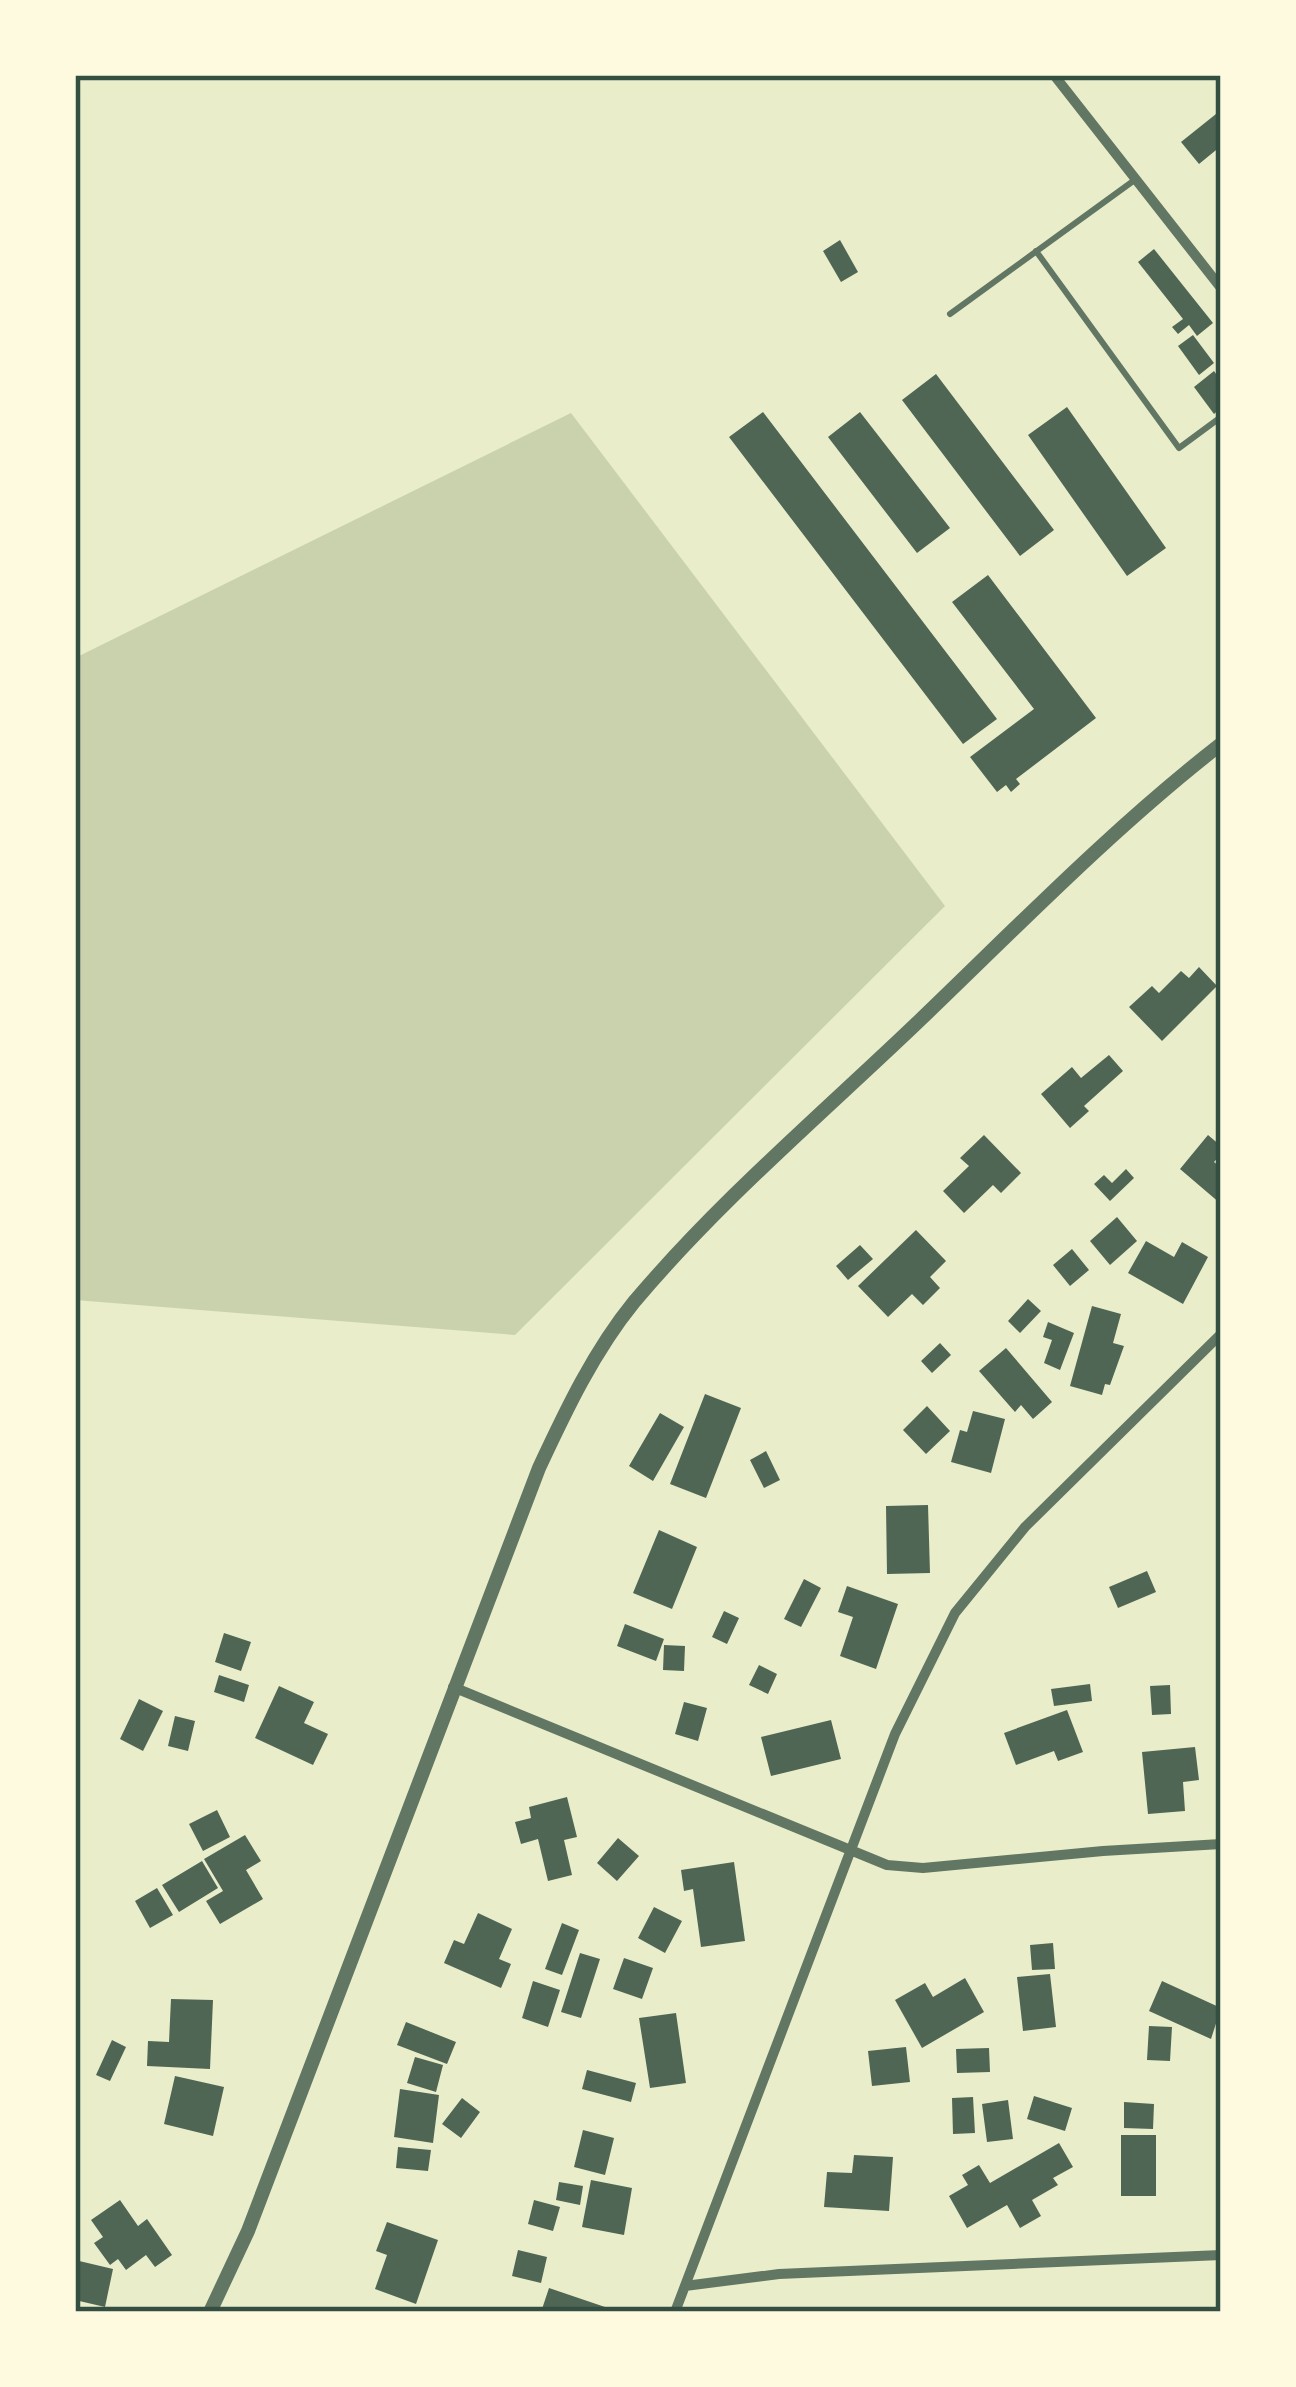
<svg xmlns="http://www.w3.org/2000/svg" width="1296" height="2387" font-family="'Source Sans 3',sans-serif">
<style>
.green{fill:#cad2ad}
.building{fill:#4f6655}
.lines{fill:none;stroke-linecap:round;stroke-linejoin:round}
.service{stroke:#617663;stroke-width:6}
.minor{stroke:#617663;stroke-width:10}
.tertiary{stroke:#617663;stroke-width:14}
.neatline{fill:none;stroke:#344e41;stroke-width:4.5}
</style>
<rect width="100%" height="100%" fill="#e9edc9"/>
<path class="green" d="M 571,413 L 945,906 L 515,1335 L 75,1300 L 75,658 Z"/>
<path class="building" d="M 1221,110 L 1221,146 L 1199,164 L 1181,142 Z
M 840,240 L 858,272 L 841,282 L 823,251 Z
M 1154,249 L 1213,323 L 1197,336 L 1189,325 L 1178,334 L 1172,327 L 1183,319 L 1138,262 Z
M 1193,335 L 1214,363 L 1199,375 L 1178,346 Z
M 1214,371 L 1221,381 L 1221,408 L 1214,414 L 1194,387 Z
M 936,374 L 1054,530 L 1020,556 L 902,400 Z
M 1067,407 L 1166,548 L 1127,576 L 1028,435 Z
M 763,412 L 997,719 L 963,744 L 729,437 Z
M 860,412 L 950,528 L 917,553 L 828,437 Z
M 988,575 L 1096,718 L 1016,779 L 1020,784 L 1011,792 L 1006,785 L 997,792 L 970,757 L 1034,709 L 952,602 Z
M 1199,967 L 1217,986 L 1162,1041 L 1129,1007 L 1152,986 L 1159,993 L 1181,971 L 1189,978 Z
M 1109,1055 L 1123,1071 L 1084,1106 L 1089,1111 L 1070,1128 L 1041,1094 L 1072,1067 L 1081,1078 Z
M 984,1135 L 1021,1173 L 1001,1193 L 993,1185 L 964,1213 L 943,1191 L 969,1166 L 960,1158 Z
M 1208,1135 L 1221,1146 L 1221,1154 L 1214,1162 L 1221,1168 L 1221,1204 L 1180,1169 Z
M 1126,1169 L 1134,1178 L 1110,1201 L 1094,1184 L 1104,1175 L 1112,1183 Z
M 1117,1217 L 1137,1241 L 1110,1265 L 1090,1241 Z
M 916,1230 L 946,1261 L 930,1277 L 940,1288 L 923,1305 L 912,1294 L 888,1317 L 858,1286 Z
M 1146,1241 L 1174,1257 L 1182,1242 L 1208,1257 L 1183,1304 L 1128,1273 Z
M 860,1245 L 873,1259 L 848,1280 L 836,1266 Z
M 1072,1249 L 1089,1270 L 1070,1286 L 1053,1265 Z
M 1028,1299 L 1041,1311 L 1020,1333 L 1008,1321 Z
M 1092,1306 L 1121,1314 L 1113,1343 L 1124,1346 L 1110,1385 L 1105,1384 L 1102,1395 L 1070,1386 Z
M 1048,1322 L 1074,1333 L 1060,1370 L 1044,1363 L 1052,1340 L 1043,1337 Z
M 940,1343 L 951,1355 L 932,1373 L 921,1361 Z
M 1006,1348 L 1052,1402 L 1033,1419 L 1021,1405 L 1015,1412 L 979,1371 Z
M 705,1394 L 741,1408 L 706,1498 L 670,1484 Z
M 927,1406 L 950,1431 L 926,1454 L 903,1430 Z
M 973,1411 L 1005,1419 L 991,1473 L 951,1462 L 960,1430 L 967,1432 Z
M 660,1413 L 684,1427 L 653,1481 L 629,1466 Z
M 766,1451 L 780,1480 L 764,1488 L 750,1460 Z
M 928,1505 L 930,1573 L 887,1574 L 886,1506 Z
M 659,1530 L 697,1547 L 672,1609 L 633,1593 Z
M 1147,1571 L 1156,1592 L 1118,1608 L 1109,1587 Z
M 804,1579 L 821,1588 L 801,1627 L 784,1619 Z
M 847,1586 L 898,1604 L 876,1669 L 840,1656 L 853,1617 L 838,1612 Z
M 724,1611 L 739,1618 L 727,1644 L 712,1637 Z
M 625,1624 L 664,1639 L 656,1661 L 617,1646 Z
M 224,1633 L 251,1642 L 241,1671 L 215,1662 Z
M 664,1645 L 685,1646 L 684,1671 L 663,1670 Z
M 759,1665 L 777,1674 L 768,1694 L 749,1685 Z
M 219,1675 L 249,1685 L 244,1702 L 214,1692 Z
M 1090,1684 L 1092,1701 L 1054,1706 L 1051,1689 Z
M 1170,1685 L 1171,1714 L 1152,1715 L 1150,1686 Z
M 279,1686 L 314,1702 L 304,1723 L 328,1734 L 313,1765 L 255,1738 Z
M 139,1699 L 163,1711 L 143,1751 L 120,1739 Z
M 684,1702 L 707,1708 L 698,1741 L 675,1734 Z
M 1067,1710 L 1083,1752 L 1058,1761 L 1054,1751 L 1016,1765 L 1004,1733 Z
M 175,1716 L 195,1721 L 188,1751 L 168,1746 Z
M 831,1720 L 841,1759 L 771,1776 L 761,1737 Z
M 1195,1747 L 1199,1780 L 1183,1782 L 1185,1811 L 1148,1814 L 1142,1752 Z
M 567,1797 L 577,1837 L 564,1840 L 572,1875 L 548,1881 L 538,1839 L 521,1844 L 515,1822 L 531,1818 L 529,1807 Z
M 217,1810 L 230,1837 L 203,1851 L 189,1824 Z
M 245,1835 L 261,1861 L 246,1870 L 263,1899 L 220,1924 L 206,1901 L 223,1891 L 204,1859 Z
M 618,1838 L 639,1856 L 617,1881 L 597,1863 Z
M 202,1861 L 218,1888 L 179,1912 L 162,1885 Z
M 734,1862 L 745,1941 L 701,1947 L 693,1889 L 684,1891 L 681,1870 Z
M 157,1888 L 173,1915 L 150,1928 L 135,1901 Z
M 654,1907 L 682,1921 L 665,1953 L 638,1938 Z
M 478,1913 L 512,1929 L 499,1959 L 511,1964 L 501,1988 L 444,1963 L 454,1940 L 464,1944 Z
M 562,1923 L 579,1930 L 562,1975 L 545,1969 Z
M 1053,1943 L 1055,1969 L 1032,1970 L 1030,1945 Z
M 580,1953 L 600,1959 L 581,2018 L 561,2012 Z
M 624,1958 L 653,1968 L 642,1999 L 613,1989 Z
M 1050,1974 L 1056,2027 L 1023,2031 L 1017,1977 Z
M 965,1978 L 984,2012 L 922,2048 L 895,2000 L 925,1983 L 933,1997 Z
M 533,1981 L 560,1990 L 548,2027 L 522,2018 Z
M 1162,1981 L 1221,2008 L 1211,2039 L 1149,2011 Z
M 171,1999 L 213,2000 L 210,2069 L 147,2066 L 148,2041 L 169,2042 Z
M 676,2013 L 686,2083 L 650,2088 L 639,2018 Z
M 406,2022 L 456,2042 L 447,2064 L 397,2045 Z
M 1149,2026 L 1172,2027 L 1170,2061 L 1147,2060 Z
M 112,2040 L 126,2047 L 110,2081 L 96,2075 Z
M 906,2047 L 910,2082 L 872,2086 L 868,2051 Z
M 989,2048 L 990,2072 L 957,2073 L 956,2049 Z
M 415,2057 L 443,2065 L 436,2092 L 407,2083 Z
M 587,2070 L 636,2083 L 631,2102 L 582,2089 Z
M 175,2076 L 224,2087 L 213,2136 L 164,2124 Z
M 400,2089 L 439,2095 L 433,2143 L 394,2137 Z
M 1034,2096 L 1072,2108 L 1065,2131 L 1027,2119 Z
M 973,2097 L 975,2133 L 953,2134 L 952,2098 Z
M 462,2098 L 480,2112 L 461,2138 L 442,2124 Z
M 1008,2100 L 1013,2139 L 987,2142 L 982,2104 Z
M 1124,2102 L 1154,2104 L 1153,2129 L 1124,2128 Z
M 583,2130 L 614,2138 L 605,2175 L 574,2167 Z
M 1121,2135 L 1156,2135 L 1156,2196 L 1121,2196 Z
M 1059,2143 L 1073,2167 L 1053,2178 L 1058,2185 L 1032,2200 L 1041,2216 L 1020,2228 L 1007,2205 L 967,2228 L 949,2196 L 968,2185 L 962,2175 L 979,2165 L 990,2183 Z
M 398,2147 L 431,2150 L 428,2171 L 396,2168 Z
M 854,2155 L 893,2157 L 889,2211 L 824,2207 L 827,2172 L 852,2173 Z
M 591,2180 L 632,2188 L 624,2235 L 582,2227 Z
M 559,2182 L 583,2186 L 580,2205 L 556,2200 Z
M 120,2200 L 138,2226 L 147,2219 L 172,2255 L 155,2267 L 146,2255 L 126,2270 L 118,2259 L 110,2265 L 94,2243 L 103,2237 L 91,2220 Z
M 534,2200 L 560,2207 L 553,2231 L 528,2224 Z
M 387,2222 L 438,2240 L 416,2304 L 375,2289 L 387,2255 L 376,2251 Z
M 518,2250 L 547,2257 L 541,2283 L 512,2276 Z
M 75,2260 L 113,2269 L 105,2307 L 75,2300 Z
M 549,2288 L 605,2307 L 603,2312 L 541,2312 Z"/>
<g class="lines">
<path class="service" d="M 1036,251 L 1179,448 L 1221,417
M 950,314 L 1136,179"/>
<path class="minor" d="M 1054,75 L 1221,288
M 453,1687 L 887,1865 L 923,1868 L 1103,1851 L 1221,1844
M 685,2286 L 779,2274 L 1221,2255
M 675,2312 L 895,1734 L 955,1613 L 1025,1527 L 1221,1334"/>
<path class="tertiary" d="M 210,2312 L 248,2231 L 539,1468 C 566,1410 594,1351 634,1302 C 720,1200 823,1113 919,1021 C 1017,927 1113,828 1221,744"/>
</g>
<rect width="1296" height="2387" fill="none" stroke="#fefae0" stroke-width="156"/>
<rect x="78" y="78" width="1140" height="2231" class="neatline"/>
</svg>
